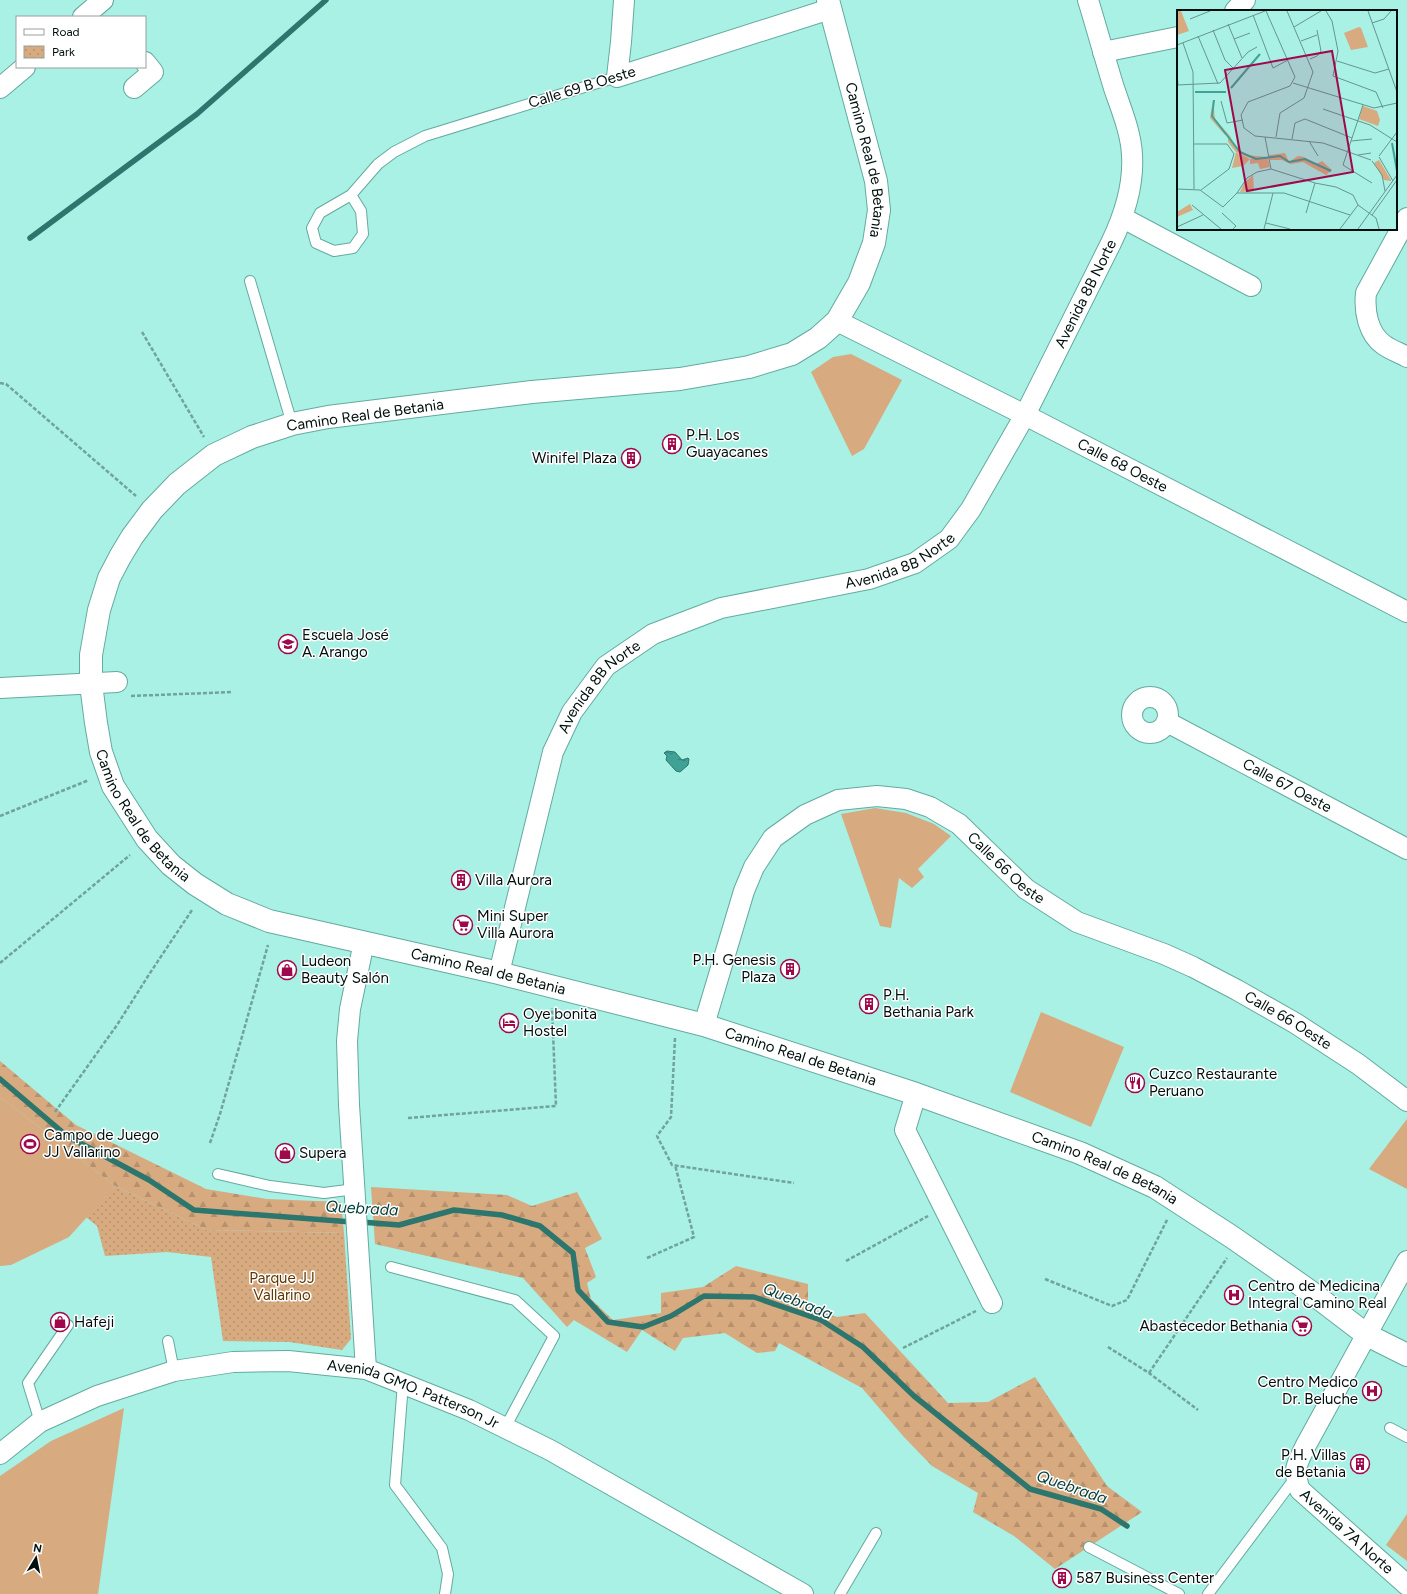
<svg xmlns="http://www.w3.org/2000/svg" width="1407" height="1594" font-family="Figtree,sans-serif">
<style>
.grass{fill:#d7aa80}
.forest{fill:url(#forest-firs)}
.park{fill:url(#park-dots)}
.water{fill:url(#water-ripples);stroke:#2d766d}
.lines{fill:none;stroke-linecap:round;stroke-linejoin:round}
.stream{stroke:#2d766d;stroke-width:5.5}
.service-casing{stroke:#64aaa0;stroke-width:12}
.minor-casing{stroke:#64aaa0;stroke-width:22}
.tertiary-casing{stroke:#64aaa0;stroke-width:24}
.path{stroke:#6fa39b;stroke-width:2.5;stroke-dasharray:4 2;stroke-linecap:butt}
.service{stroke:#fff;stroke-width:10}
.minor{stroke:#fff;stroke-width:20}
.tertiary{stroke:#fff;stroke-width:22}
.labels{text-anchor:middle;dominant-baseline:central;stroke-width:3;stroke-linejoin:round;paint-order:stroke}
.street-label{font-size:15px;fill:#000f0d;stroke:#fff}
.poi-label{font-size:15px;fill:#000f0d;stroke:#fff;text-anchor:start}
.park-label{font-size:15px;fill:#623600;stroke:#fff}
.water-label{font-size:16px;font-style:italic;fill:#003f39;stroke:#fff}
.inset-river{fill:none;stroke:#40a296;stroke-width:2}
.inset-road{fill:none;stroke:#65968f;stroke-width:1}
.view{fill:#a0084c;fill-opacity:0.15;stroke:#a0084c;stroke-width:2}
.inset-edge{fill:none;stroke:#000f0d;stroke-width:2}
</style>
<defs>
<pattern id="forest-firs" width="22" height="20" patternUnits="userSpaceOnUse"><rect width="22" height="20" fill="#d7aa80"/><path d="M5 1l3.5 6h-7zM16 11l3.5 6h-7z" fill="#b7916d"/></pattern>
<pattern id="park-dots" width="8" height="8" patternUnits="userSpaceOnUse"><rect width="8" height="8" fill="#d7aa80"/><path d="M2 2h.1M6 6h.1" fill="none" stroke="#b7916d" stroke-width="1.8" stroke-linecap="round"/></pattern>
<pattern id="water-ripples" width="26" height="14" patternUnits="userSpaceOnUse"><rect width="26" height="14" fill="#40a296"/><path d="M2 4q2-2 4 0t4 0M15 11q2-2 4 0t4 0" fill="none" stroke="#338279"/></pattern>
</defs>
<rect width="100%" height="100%" fill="#a9f0e5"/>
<path class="grass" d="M 851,354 L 902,380 L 864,449 L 852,456 L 811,372 L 833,357 Z
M 875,808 L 906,813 L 934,824 L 951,836 L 918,869 L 924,877 L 912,888 L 899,878 L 891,928 L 880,926 L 841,814 Z
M 1041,1012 L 1124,1047 L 1091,1127 L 1010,1092 Z
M 0,1098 L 7,1102 L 115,1186 L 69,1237 L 11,1265 L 0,1266 Z
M 1407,1119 L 1407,1189 L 1369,1169 Z
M 124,1408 L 98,1594 L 0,1594 L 0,1476 L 51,1441 Z
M 1407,1514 L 1407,1561 L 1386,1545 Z"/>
<path class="forest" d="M 0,1061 L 76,1125 L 206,1189 L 267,1199 L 341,1202 L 344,1233 L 207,1230 L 115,1186 L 7,1102 L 0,1098 Z
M 371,1187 L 507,1195 L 532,1206 L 577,1192 L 602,1239 L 585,1248 L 596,1277 L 587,1283 L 591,1299 L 613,1320 L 661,1313 L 661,1293 L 703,1287 L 736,1266 L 808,1284 L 808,1307 L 837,1317 L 865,1313 L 948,1403 L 988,1402 L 1035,1377 L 1107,1486 L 1142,1512 L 1055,1569 L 1014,1536 L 973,1512 L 978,1493 L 932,1466 L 904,1437 L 862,1388 L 779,1343 L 775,1351 L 757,1353 L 725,1333 L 683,1338 L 675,1351 L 642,1330 L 627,1352 L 574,1320 L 567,1327 L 523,1278 L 375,1244 Z"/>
<path class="park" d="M 115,1186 L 207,1230 L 344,1233 L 351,1339 L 342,1350 L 289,1342 L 223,1341 L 211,1257 L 167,1252 L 105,1256 L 97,1226 L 86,1217 Z"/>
<path class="water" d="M 667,751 L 675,752 L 682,760 L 688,758 L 689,759 L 688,765 L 680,772 L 676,771 L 666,760 L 667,756 L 664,753 Z"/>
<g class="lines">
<path class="stream" d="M 30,238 L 197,114 L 326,0
M 0,1079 L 67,1136 L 149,1180 L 194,1210 L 352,1222
M 361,1222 L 399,1225 L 454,1210 L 502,1215 L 540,1226 L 573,1253 L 578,1290 L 608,1322 L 643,1327 L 671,1316 L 704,1296 L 754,1297 L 821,1320 L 863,1347 L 914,1396 L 1030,1489 L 1101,1509 L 1127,1526"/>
<g class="service-casing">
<path id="service" d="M 351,195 L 361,211 L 363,234 L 353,248 L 334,251 L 316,243 L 312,228 L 320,213 L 351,195 L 378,164 L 394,152 L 425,136 L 617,77
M 250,281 L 292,424
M 218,1174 L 270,1186 L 324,1193 L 355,1189
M 391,1267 L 515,1300 L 554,1336 L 505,1428
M 168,1341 L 174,1371
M 403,1383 L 395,1485 L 442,1548 L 448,1574 L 445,1594
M 40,1422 L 28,1383 L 68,1325
M 1390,1428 L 1407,1437
M 1089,1547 L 1179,1594
M 840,1594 L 876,1533
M 1208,1594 L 1295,1478"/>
</g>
<g class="minor-casing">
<g id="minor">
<path d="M 624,0 L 621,42 L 617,77 L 830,9"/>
<path d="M 1235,11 L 1245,0"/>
<path d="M 83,17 L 103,0"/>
<path d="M 1103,52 L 1178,37"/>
<path d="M 0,88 L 25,67"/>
<path d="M 134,88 L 153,72 L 145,62"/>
<path d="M 1123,218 L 1251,286"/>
<path d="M 1407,218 L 1366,293 C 1364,311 1368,334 1384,345 C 1391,350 1400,353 1407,357"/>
<path id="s1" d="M 837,321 L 1025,415 L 1407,612"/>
<path d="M 0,688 L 117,682"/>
<circle cx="1150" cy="715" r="18"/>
<path id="s2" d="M 1167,722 L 1407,849"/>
<path d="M 364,942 L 350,1009 L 347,1041 L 349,1105 L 366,1369"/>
<path id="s3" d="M 499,973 L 553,752 L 572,712 L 606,666 L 653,634 L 721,608 L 869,579 L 915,563 L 949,539 L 971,509 L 1025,415 L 1111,243 C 1124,216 1134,186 1132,155 C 1131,132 1121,109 1114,88 C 1105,59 1097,29 1088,0"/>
<path id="s4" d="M 704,1025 L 744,891 L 754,867 L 773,838 L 805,815 L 838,800 L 877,796 L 906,799 L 930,807 L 959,824 L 1026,889 L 1077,922 L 1164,954 L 1193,967 L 1237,990 L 1295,1023 L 1358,1064 L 1407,1101"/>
<path d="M 916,1094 L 905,1130 L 992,1303"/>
<path id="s5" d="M 1407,1261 L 1306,1445 C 1297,1464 1292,1469 1300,1490 L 1407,1585"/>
<path id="s6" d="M 0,1454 L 40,1422 L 97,1396 L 174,1371 L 233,1362 L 288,1361 L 366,1369 L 469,1410 L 550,1450 L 803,1594"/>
</g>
</g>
<g class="tertiary-casing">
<g id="tertiary">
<path id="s7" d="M 828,0 L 876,181 L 879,210 L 874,243 L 859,283 L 837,321 L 818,338 L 792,354 L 749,367 L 680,379 L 532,392 L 328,417 L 292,424 L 252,437 L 214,455 L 177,484 L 152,510 L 132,537 L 120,557 L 109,578 L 99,610 L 91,655 L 91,684 L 96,723 L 101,752 L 113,786 L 147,839 L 171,865 L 195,884 L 227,904 L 269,921 L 499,973 L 704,1025 L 916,1094 L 1080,1153 L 1155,1187 L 1232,1237 L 1308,1290 L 1367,1335 L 1407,1355"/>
</g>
</g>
<path class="path" d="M 142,332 L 204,437
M 0,383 L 6,384 L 136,496
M 131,696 L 232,692
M 0,816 L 89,780
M 0,963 L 130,855
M 675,1038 L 671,1117 L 657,1136 L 672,1165 L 794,1183
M 55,1112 L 117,1025 L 150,973 L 192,910
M 408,1118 L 556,1106 L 552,1008
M 210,1143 L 220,1114 L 268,945
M 647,1258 L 694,1237 L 675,1165
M 846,1261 L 928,1216
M 1045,1279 L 1112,1306 L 1127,1300 L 1168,1218
M 1108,1347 L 1149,1373 L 1198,1410
M 903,1348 L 976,1311
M 1149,1373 L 1227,1258"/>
<use href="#service" class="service"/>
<use href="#minor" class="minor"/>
<use href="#tertiary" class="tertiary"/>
</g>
<defs>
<g id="building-ring" transform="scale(1)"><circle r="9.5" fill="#fff" stroke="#a0084c" stroke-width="1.5"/><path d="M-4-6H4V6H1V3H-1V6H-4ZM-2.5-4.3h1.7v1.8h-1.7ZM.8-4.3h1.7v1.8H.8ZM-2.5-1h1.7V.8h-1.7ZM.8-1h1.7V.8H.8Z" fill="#a0084c"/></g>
<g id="school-ring" transform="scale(1)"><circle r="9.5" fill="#fff" stroke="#a0084c" stroke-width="1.5"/><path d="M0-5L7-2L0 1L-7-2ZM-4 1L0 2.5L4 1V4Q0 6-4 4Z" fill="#a0084c"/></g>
<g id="supermarket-ring" transform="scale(1)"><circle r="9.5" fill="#fff" stroke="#a0084c" stroke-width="1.5"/><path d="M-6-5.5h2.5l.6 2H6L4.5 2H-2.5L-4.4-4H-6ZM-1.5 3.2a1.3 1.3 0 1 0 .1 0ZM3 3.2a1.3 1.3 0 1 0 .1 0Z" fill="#a0084c"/></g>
<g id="shop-ring" transform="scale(1)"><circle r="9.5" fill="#fff" stroke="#a0084c" stroke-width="1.5"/><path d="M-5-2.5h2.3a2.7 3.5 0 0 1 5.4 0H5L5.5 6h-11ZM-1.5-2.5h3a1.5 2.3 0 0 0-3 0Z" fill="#a0084c"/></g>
<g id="hotel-ring" transform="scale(1)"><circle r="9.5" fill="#fff" stroke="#a0084c" stroke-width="1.5"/><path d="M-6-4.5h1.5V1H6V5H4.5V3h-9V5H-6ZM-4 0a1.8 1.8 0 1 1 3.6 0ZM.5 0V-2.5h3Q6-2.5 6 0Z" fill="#a0084c"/></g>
<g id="restaurant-ring" transform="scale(1)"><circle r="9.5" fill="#fff" stroke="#a0084c" stroke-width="1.5"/><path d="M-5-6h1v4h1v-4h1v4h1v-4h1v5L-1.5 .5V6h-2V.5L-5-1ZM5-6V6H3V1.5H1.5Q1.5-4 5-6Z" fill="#a0084c"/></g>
<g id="stadium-ring" transform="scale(1)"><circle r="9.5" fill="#fff" stroke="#a0084c" stroke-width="1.5"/><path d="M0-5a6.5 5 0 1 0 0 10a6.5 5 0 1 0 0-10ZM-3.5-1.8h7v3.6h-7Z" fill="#a0084c"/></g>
<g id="hospital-ring" transform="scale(1)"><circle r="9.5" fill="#fff" stroke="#a0084c" stroke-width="1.5"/><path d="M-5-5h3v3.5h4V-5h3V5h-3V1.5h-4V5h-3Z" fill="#a0084c"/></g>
</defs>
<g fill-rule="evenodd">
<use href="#building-ring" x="672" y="444"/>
<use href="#building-ring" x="631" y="458"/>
<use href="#school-ring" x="288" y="644"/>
<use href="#building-ring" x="461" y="880"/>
<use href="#supermarket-ring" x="463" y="925"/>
<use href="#building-ring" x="790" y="969"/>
<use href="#shop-ring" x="287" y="970"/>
<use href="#building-ring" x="869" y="1004"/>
<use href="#hotel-ring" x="509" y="1023"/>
<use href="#restaurant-ring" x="1135" y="1083"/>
<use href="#stadium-ring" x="30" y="1144"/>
<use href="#shop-ring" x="285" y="1153"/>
<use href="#hospital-ring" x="1234" y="1295"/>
<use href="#shop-ring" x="60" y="1322"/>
<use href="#supermarket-ring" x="1302" y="1326"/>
<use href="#hospital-ring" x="1372" y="1391"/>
<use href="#building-ring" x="1360" y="1464"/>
<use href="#building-ring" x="1062" y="1578"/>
</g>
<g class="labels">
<g class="street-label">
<text transform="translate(582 87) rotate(-17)">Calle 69 B Oeste</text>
<text stroke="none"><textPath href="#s7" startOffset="165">Camino Real de Betania</textPath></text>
<text stroke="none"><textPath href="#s3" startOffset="981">Avenida 8B Norte</textPath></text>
<text transform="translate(365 415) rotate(-8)">Camino Real de Betania</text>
<text stroke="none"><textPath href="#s1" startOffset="320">Calle 68 Oeste</textPath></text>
<text stroke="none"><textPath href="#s3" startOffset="645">Avenida 8B Norte</textPath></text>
<text stroke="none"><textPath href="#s3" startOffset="309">Avenida 8B Norte</textPath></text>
<text stroke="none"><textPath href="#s2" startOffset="136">Calle 67 Oeste</textPath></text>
<text stroke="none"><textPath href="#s7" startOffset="1400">Camino Real de Betania</textPath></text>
<text stroke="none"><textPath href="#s4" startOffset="468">Calle 66 Oeste</textPath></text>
<text stroke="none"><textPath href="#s7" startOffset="1796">Camino Real de Betania</textPath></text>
<text stroke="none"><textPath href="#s4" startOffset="791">Calle 66 Oeste</textPath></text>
<text stroke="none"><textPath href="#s7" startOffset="2120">Camino Real de Betania</textPath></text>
<text stroke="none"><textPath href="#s7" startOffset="2444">Camino Real de Betania</textPath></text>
<text stroke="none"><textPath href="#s6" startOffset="440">Avenida GMO. Patterson Jr</textPath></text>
<text stroke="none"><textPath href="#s5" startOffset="320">Avenida 7A Norte</textPath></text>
</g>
<g class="poi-label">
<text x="686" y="435">P.H. Los<tspan x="686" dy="17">Guayacanes</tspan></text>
<text x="617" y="458" text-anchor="end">Winifel Plaza</text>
<text x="302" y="635">Escuela José<tspan x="302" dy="17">A. Arango</tspan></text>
<text x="475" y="880">Villa Aurora</text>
<text x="477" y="916">Mini Super<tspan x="477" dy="17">Villa Aurora</tspan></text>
<text x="776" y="960" text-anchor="end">P.H. Genesis<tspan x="776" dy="17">Plaza</tspan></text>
<text x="301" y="961">Ludeon<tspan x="301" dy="17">Beauty Salón</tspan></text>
<text x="883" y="995">P.H.<tspan x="883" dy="17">Bethania Park</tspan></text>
<text x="523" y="1014">Oye bonita<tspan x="523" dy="17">Hostel</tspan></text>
<text x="1149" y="1074">Cuzco Restaurante<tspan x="1149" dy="17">Peruano</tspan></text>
<text x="44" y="1135">Campo de Juego<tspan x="44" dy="17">JJ Vallarino</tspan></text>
<text x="299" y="1153">Supera</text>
<text x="1248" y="1286">Centro de Medicina<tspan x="1248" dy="17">Integral Camino Real</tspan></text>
<text x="74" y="1322">Hafeji</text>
<text x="1288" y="1326" text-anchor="end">Abastecedor Bethania</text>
<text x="1358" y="1382" text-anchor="end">Centro Medico<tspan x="1358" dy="17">Dr. Beluche</tspan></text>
<text x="1346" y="1455" text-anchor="end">P.H. Villas<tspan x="1346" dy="17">de Betania</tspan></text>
<text x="1076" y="1578">587 Business Center</text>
</g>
<g class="park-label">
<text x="282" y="1278">Parque JJ<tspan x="282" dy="17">Vallarino</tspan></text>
</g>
<g class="water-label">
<text transform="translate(362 1208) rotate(3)">Quebrada</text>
<text transform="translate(798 1301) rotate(22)">Quebrada</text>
<text transform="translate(1072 1487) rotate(19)">Quebrada</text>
</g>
</g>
<g transform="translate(1177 10)">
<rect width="220" height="220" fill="#a9f0e5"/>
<path d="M 182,17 L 184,18 L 191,37 L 174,40 L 167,23 ZM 59,142 L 73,149 L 66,156 L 55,158 ZM 76,165 L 77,181 L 63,182 L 67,173 Z" fill="#d7aa80"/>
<path d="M 36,90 L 38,109 L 53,126 L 60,139 L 69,145 L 90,147 L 91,149 L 80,151 L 59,142 L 51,132 L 51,125 L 48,125 L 33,108 ZM 108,143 L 112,152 L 121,146 L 127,147 L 139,154 L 145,151 L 155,160 L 149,165 L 126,152 L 114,154 L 105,150 L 93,150 L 92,145 Z" fill="#d7aa80"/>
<path d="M 0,1 L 4,1 L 12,21 L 0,25 ZM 186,96 L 200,101 L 203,110 L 201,116 L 182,109 ZM 73,149 L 91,149 L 93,157 L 83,159 L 81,153 L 73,154 ZM 202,150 L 214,170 L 214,171 L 207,170 L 197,153 ZM 13,194 L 16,200 L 0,207 L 0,202 Z" fill="#d7aa80"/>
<path class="inset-river" d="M 54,78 L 83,44M 18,82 L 49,82M 37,90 L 35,106 L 63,142 L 79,149 L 103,146 L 112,152 L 128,149 L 154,161M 215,133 L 220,161"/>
<path class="inset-road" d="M 89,1 L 118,67 L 113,76 L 71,92 L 64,105 L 67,118 L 78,126 L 146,133 L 194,150M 149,1 L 155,11 L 161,41 L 156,66 L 199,82 L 206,98M 191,1 L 220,82M 76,5 L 96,58 L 111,50M 13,9 L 33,1M 195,13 L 207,9 L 214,1M 51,14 L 65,48M 117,17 L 144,1M 36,20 L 48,50 L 56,58M 21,26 L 41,74M 57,29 L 73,23M 124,31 L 140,25M 6,33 L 16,62 L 17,179M 0,35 L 88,1M 133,49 L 140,46 L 144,41 L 140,20M 160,51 L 198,63 L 212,59M 0,63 L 1,75M 116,73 L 197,98 L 220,93M 0,75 L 43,73 L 71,42 L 80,37M 44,91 L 50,113 L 66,110M 186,95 L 166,155 L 195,173M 146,99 L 193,115 L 220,132M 88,127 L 94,159M 99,127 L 103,103 L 127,88 L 136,62 L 110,1M 115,129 L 118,113 L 128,109 L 175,128M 132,131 L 141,146M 174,131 L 195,129M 16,134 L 50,134 L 57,144 L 52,159 L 24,180M 181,145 L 194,143M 202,146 L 220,122M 202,147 L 216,171M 195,151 L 205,165 L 208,181M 0,179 L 23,180 L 46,197 L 60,183 L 70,168 L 80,162 L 94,159 L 138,173 L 159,177 L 176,185 L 181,195M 60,183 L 107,183 L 173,205M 15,195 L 44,219M 181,195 L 199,208 L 202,219M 45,203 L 59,216 L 56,219M 129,203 L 138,173M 195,205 L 220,170M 89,213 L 113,219M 0,217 L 26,205M 87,219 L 96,183M 163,219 L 181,195M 181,219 L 220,165"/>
<path class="view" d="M 155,41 L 176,162 L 70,181 L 48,60 Z"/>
<rect width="220" height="220" class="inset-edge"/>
</g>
<rect x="16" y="16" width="130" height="52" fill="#ffffff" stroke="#999f9e"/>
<rect x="24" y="29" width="20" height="6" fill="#ffffff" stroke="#999f9e"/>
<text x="52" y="36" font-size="12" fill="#000f0d">Road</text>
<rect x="24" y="46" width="20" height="12" fill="url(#park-dots)" stroke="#999f9e"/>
<text x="52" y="56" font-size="12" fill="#000f0d">Park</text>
<g transform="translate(36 1558) rotate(10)" stroke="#ffffff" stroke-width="3" paint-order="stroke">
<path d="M0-3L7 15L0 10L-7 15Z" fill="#000f0d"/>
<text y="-6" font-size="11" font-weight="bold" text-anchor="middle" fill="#000f0d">N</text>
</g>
</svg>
